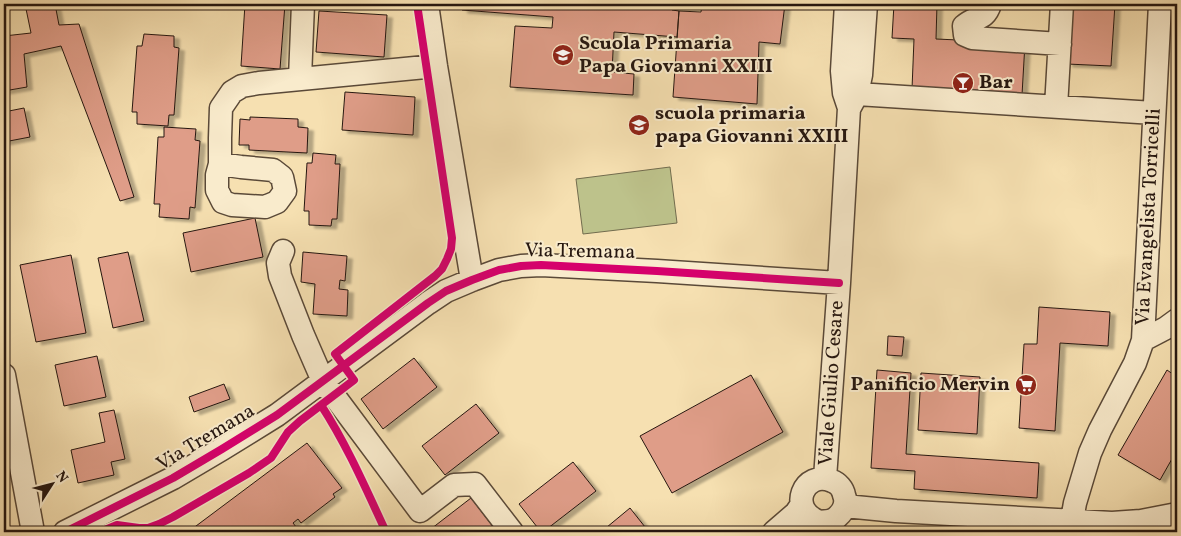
<svg xmlns="http://www.w3.org/2000/svg" width="1181" height="536" font-family="Vollkorn,serif">
<style>
.green{fill:#bdc28b;stroke:#726c4e}
.building{fill:#df9d88;stroke:#261710;filter:url(#shadow)}
.lines{fill:none;stroke-linecap:round;stroke-linejoin:round}
.minor-casing{stroke:#5a4938;stroke-width:25}
.minor{stroke:#f9ebcc;stroke-width:22}
.cycleway-casing{stroke:#f9ebcc;stroke-width:11}
.cycleway{stroke:#d6006c;stroke-width:8}
.labels{text-anchor:middle;dominant-baseline:central;stroke-width:4;stroke-linejoin:round;paint-order:stroke}
.poi-label{font-size:20px;font-weight:bold;fill:#261710;stroke:#f9ebcc;text-anchor:start}
.street-label{font-size:20px;fill:#261710;stroke:#f9ebcc}
</style>
<defs>
<filter id="shadow"><feDropShadow dx="5.5" dy="3" stdDeviation="1" flood-color="#0004"/></filter>
</defs>
<rect width="100%" height="100%" fill="#f6e0b1"/>
<filter id="stains"><feTurbulence type="fractalNoise" baseFrequency=".004" numOctaves="4"/><feColorMatrix values="0 0 0 0 .2 0 0 0 0 .09 0 0 0 0 .02 0 0 0 .5 -.17"/></filter>
<radialGradient id="worn" r=".72"><stop offset=".6" stop-color="#630" stop-opacity="0"/><stop offset="1" stop-color="#630" stop-opacity=".3"/></radialGradient>
<path class="green" d="M 670,167 L 677,223 L 583,234 L 576,179 Z"/>
<path class="building" d="M 25,4 L 55,4 L 59,25 L 79,24 L 134,197 L 120,201 L 61,46 L 24,54 L 27,87 L 4,91 L 4,36 L 31,33 Z
M 245,4 L 285,4 L 280,69 L 241,66 Z
M 462,4 L 566,4 L 602,7 L 603,4 L 672,4 L 672,10 L 679,11 L 677,37 L 614,32 L 612,72 L 634,74 L 633,95 L 510,87 L 515,26 L 552,28 L 553,17 L 462,10 Z
M 702,4 L 785,4 L 780,44 L 759,42 L 757,104 L 673,97 L 679,11 L 701,12 Z
M 894,4 L 937,4 L 936,39 L 1025,43 L 1022,95 L 912,89 L 914,39 L 892,38 Z
M 1070,4 L 1115,4 L 1111,66 L 1067,64 Z
M 319,11 L 387,15 L 384,57 L 316,52 Z
M 144,34 L 174,36 L 174,47 L 179,48 L 174,115 L 169,115 L 168,126 L 137,124 L 137,112 L 132,112 L 137,46 L 142,46 Z
M 345,92 L 415,97 L 413,135 L 342,130 Z
M 24,108 L 30,137 L 4,142 L 4,112 Z
M 250,117 L 298,119 L 298,127 L 308,128 L 307,153 L 249,150 L 249,145 L 239,145 L 240,119 L 250,120 Z
M 164,127 L 196,129 L 195,140 L 200,141 L 195,208 L 190,207 L 189,219 L 159,217 L 160,204 L 154,204 L 158,137 L 164,137 Z
M 313,153 L 336,155 L 335,164 L 340,164 L 337,219 L 332,219 L 331,226 L 309,225 L 309,211 L 304,211 L 307,163 L 312,163 Z
M 255,218 L 263,257 L 191,272 L 183,233 Z
M 128,252 L 144,321 L 113,328 L 98,258 Z
M 303,252 L 347,256 L 345,281 L 340,280 L 339,289 L 348,290 L 347,316 L 313,314 L 315,284 L 301,282 Z
M 71,255 L 86,333 L 36,342 L 20,265 Z
M 1039,307 L 1110,312 L 1108,346 L 1060,343 L 1055,431 L 1019,428 L 1024,344 L 1037,344 Z
M 888,336 L 904,337 L 902,356 L 887,355 Z
M 97,356 L 106,397 L 64,406 L 55,365 Z
M 414,358 L 437,387 L 383,429 L 361,399 Z
M 877,370 L 911,373 L 906,454 L 1039,463 L 1037,498 L 914,489 L 915,471 L 871,468 Z
M 1167,370 L 1177,377 L 1177,450 L 1160,480 L 1118,455 Z
M 921,373 L 980,377 L 977,434 L 918,430 Z
M 751,375 L 783,432 L 672,493 L 640,436 Z
M 224,384 L 230,399 L 194,412 L 189,397 Z
M 476,404 L 499,433 L 445,475 L 422,446 Z
M 114,410 L 125,459 L 111,462 L 114,475 L 78,483 L 71,450 L 105,442 L 99,413 Z
M 307,443 L 342,488 L 333,494 L 335,497 L 301,523 L 298,519 L 293,523 L 300,532 L 188,532 Z
M 573,462 L 596,491 L 543,532 L 541,532 L 519,504 Z
M 471,498 L 494,528 L 488,532 L 427,532 Z
M 630,508 L 649,532 L 601,532 Z"/>
<g class="lines">
<g class="minor-casing">
<path id="minor" d="M 427,4 L 436,66 L 472,280
M 990,4 C 985,21 975,16 964,26 L 965,35 L 972,38 L 1060,44
M 300,78 L 303,4
M 857,94 L 1154,113
M 850,107 L 857,94 L 861,75 L 866,4
M 1056,107 L 1062,4
M 220,164 L 241,167 L 273,170 L 282,177 L 285,191 L 277,202 L 265,207 L 232,205 L 223,202 L 217,190 L 217,175 L 220,164 L 220,138 L 221,108 L 232,92 L 242,86 L 259,83 L 436,66
M 283,251 L 278,263 L 280,276 L 303,335 L 323,381 L 420,511 L 454,485 L 475,484 L 512,532
M 1143,340 L 1166,328 L 1177,320
M 4,375 L 33,532
M 825,478 L 839,283 L 849,108 L 844,93 L 842,71 L 846,4
M 845,506 L 896,511 L 1112,523 L 1141,521 L 1177,514
M 1072,520 L 1075,503 L 1090,453 L 1100,430 L 1135,363 L 1143,340 L 1160,4
M 65,532 L 173,478 L 222,449 L 277,415 L 428,303 L 446,291 L 472,280 L 499,270 L 521,266 L 541,265 L 657,271 L 839,283
M 774,532 L 796,513 L 802,504
M 804,532 C 808,529 814,524 820,522 C 827,521 833,522 838,516 C 844,511 847,502 844,495 C 843,489 838,483 832,481 C 804,469 786,510 820,522"/>
</g>
<use href="#minor" class="minor"/>
<g class="cycleway-casing">
<path id="cycleway" d="M 321,405 C 347,445 366,489 386,532
M 65,532 L 173,478 L 222,449 L 277,415 L 428,303 L 446,291 L 472,280 L 499,270 L 521,266 L 541,265 L 657,271 L 839,283
M 100,532 L 117,525 L 139,528 L 148,528 L 159,524 L 173,517 L 249,473 L 271,458 L 288,432 L 300,421 L 354,380 L 335,354 L 435,276 L 442,269 L 447,259 L 451,249 L 452,238 L 417,4"/>
</g>
<use href="#cycleway" class="cycleway"/>
</g>
<defs>
<g id="school-disc" transform="scale(1.125)"><circle r="9.5" fill="#8f2418" stroke="#f9ebcc"/><path d="M0-5L7-2L0 1L-7-2ZM-4 1L0 2.5L4 1V4Q0 6-4 4Z" fill="#fff"/></g>
<g id="bar-disc" transform="scale(1.125)"><circle r="9.5" fill="#8f2418" stroke="#f9ebcc"/><path d="M-6-5H6L.8 .8V4.5H3.5V6h-7V4.5H-.8V.8Z" fill="#fff"/></g>
<g id="supermarket-disc" transform="scale(1.125)"><circle r="9.5" fill="#8f2418" stroke="#f9ebcc"/><path d="M-6-5.5h2.5l.6 2H6L4.5 2H-2.5L-4.4-4H-6ZM-1.5 3.2a1.3 1.3 0 1 0 .1 0ZM3 3.2a1.3 1.3 0 1 0 .1 0Z" fill="#fff"/></g>
</defs>
<g fill-rule="evenodd">
<use href="#school-disc" x="563" y="55"/>
<use href="#bar-disc" x="963" y="83"/>
<use href="#school-disc" x="639" y="125"/>
<use href="#supermarket-disc" x="1026" y="385"/>
</g>
<g class="labels">
<g class="poi-label">
<text x="579" y="44">Scuola Primaria<tspan x="579" dy="23">Papa Giovanni XXIII</tspan></text>
<text x="979" y="83">Bar</text>
<text x="655" y="114">scuola primaria<tspan x="655" dy="23">papa Giovanni XXIII</tspan></text>
<text x="1010" y="385" text-anchor="end">Panificio Mervin</text>
</g>
<g class="street-label">
<text transform="translate(1149 217) rotate(-87)">Via Evangelista Torricelli</text>
<text transform="translate(580 252) rotate(1)">Via Tremana</text>
<text transform="translate(832 383) rotate(-86)">Viale Giulio Cesare</text>
<text transform="translate(206 438) rotate(-31)">Via Tremana</text>
</g>
</g>
<rect width="1181" height="536" fill="none" stroke="#f6e0b1" stroke-width="20"/>
<rect x="5" y="5" width="1171" height="526" fill="none" stroke="#261710" stroke-width="2.5"/>
<rect x="10" y="10" width="1161" height="516" fill="none" stroke="#261710"/>
<g transform="translate(52 484) rotate(54)" stroke="#f9ebcc" stroke-width="4" paint-order="stroke">
<path d="M0-4L9 19L0 12L-9 19Z" fill="#261710"/>
<text y="-8" font-size="14" font-weight="bold" text-anchor="middle" fill="#261710">N</text>
</g>
<rect width="100%" height="100%" filter="url(#stains)"/>
<rect width="100%" height="100%" fill="url(#worn)"/>
</svg>
